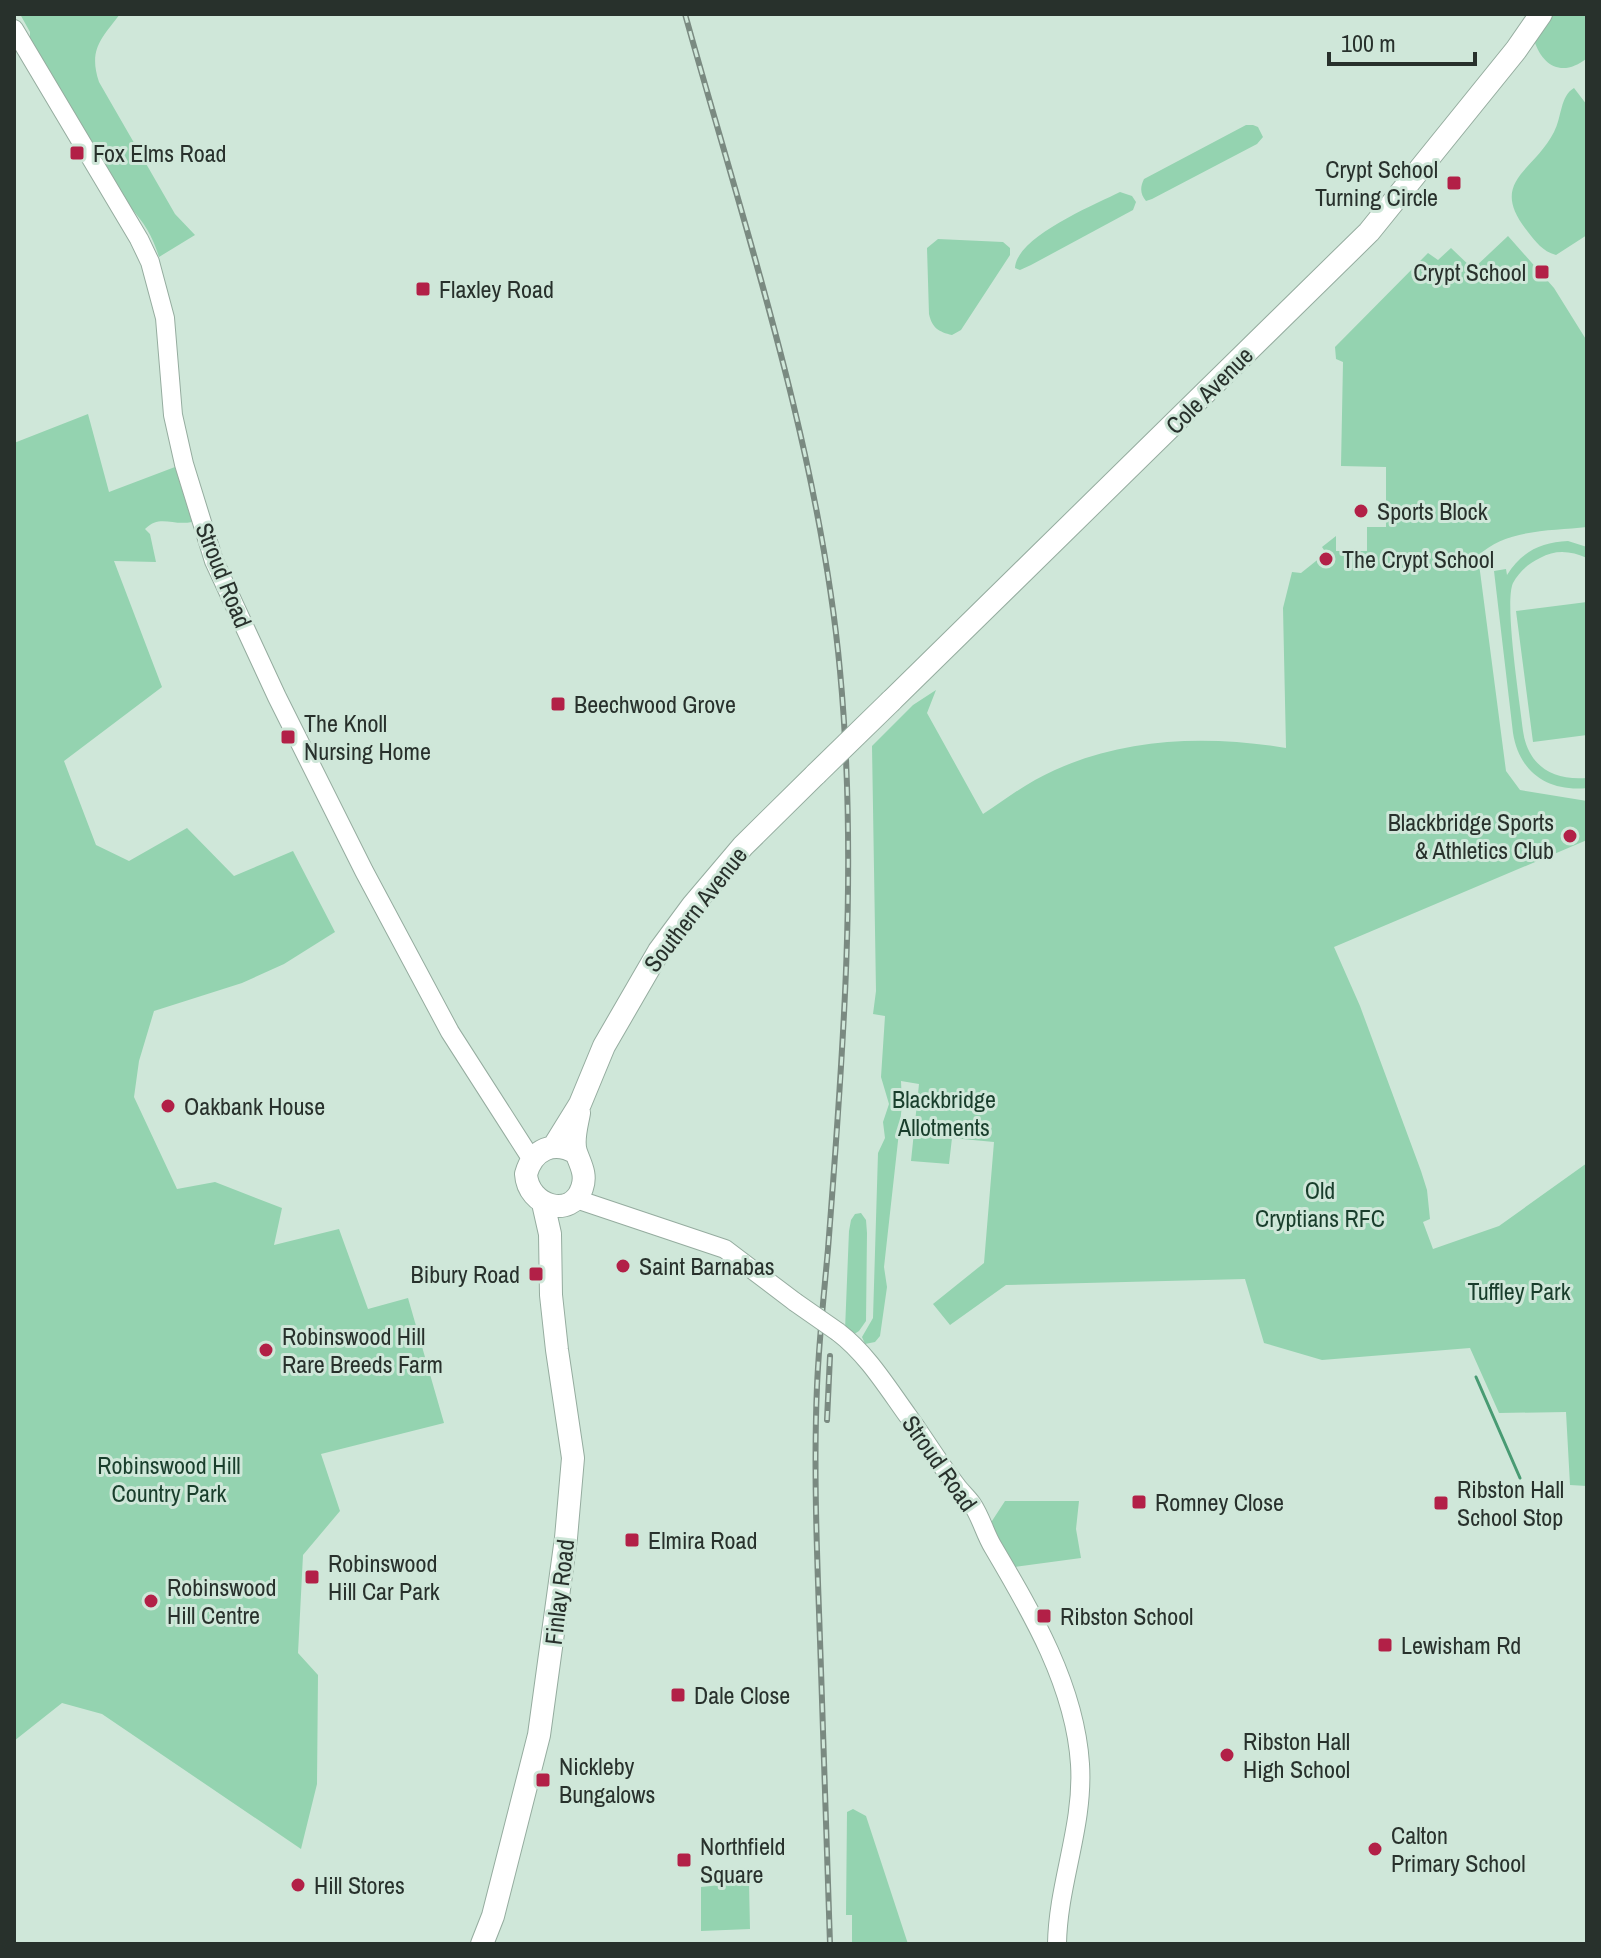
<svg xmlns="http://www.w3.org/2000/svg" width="1601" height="1958" font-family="'Archivo Narrow',sans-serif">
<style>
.green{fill:#94d3b0}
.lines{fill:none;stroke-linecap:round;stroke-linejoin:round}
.stream{stroke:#489b73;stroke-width:3}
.major-casing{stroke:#95ac9f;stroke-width:20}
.highway-casing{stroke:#95ac9f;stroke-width:24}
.major{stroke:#fff;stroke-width:18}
.highway{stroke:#fff;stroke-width:22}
.rail-casing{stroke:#7a8a81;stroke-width:6}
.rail{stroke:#cfe7d9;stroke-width:3;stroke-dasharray:9;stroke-linecap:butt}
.major-bridge-casing{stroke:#95ac9f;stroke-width:20;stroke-linecap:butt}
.highway-bridge-casing{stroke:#95ac9f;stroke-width:24;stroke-linecap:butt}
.major-bridge{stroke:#fff;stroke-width:18}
.highway-bridge{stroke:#fff;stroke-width:22}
.poi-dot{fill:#b22047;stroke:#cfe7d9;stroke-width:3}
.labels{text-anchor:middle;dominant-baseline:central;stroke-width:6;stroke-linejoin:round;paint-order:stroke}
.poi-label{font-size:24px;fill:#28312c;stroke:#cfe7d9;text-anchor:start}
.street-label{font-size:24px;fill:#28312c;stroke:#cfe7d9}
.park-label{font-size:24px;fill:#193e2c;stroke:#cfe7d9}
</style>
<rect width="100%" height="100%" fill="#cfe7d9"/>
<path class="green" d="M 20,14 L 120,14 C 102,38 88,49 99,82 L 175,214 L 195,235 L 159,257 C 153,237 144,222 129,206 L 30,42 L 30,32 Z
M 1549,14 L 1587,14 L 1587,58 C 1564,77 1543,68 1534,40 Z
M 1574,88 L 1587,105 L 1587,235 L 1556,255 C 1542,251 1536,242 1528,232 C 1487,181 1534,172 1554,132 C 1562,117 1560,96 1574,88 Z
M 1246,125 L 1253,125 L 1258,127 L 1263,137 L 1257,144 L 1152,199 L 1146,201 C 1140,194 1140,187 1144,179 Z
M 1120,192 L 1132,196 L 1136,202 L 1133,210 L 1031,265 L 1020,270 L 1015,268 C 1016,237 1094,205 1120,192 Z
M 1508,236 L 1554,288 L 1587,341 L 1587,527 C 1551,531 1505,529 1478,556 L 1506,771 L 1520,790 L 1587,801 L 1587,840 L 1334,947 L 1360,1006 L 1421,1171 L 1427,1190 L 1430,1219 L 1423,1222 L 1433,1249 L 1499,1226 L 1587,1163 L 1587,1486 L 1570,1485 L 1566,1412 L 1499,1413 L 1470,1348 L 1322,1360 L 1264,1343 L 1245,1279 L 1006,1285 L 950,1325 L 933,1304 L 984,1263 L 994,1142 L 952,1138 L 949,1164 L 911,1161 L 919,1084 L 901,1081 L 902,1105 L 884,1267 L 887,1287 L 880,1336 L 875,1342 L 865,1344 L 862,1337 L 873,1318 L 878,1153 L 885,1138 L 883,1122 L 889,1104 L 881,1077 L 885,1016 L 873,1014 L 876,991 L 872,746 L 913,705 L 936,690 L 927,713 L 983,814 C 1000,803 1017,790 1035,780 C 1111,738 1201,734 1286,748 L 1283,608 L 1292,572 L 1301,573 L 1326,553 L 1322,547 L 1336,536 L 1336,551 L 1367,551 L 1367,527 L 1386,527 L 1386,467 L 1341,466 L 1343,362 L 1336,359 L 1335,347 L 1428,253 L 1438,260 L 1451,248 L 1473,269 Z
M 938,239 L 1003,242 L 1010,248 L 1010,255 L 961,330 L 952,335 C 939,332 932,328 929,314 L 927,248 Z
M 88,414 L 109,492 L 175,467 L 192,522 C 172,526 160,514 145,529 L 150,534 L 156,562 L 114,561 L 162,687 L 64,761 L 96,845 L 129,861 L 187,828 L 234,876 L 293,851 L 335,932 L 284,964 L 242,983 L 154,1011 L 139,1061 L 134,1097 L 177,1189 L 215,1182 L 282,1208 L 274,1245 L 339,1229 L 368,1309 L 408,1298 L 444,1423 L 321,1454 L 340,1511 L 303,1555 L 298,1653 L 318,1675 L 317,1784 L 301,1849 L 102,1714 L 62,1703 L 14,1741 L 14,443 Z
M 1568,541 L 1587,547 L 1587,558 C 1571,551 1556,549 1540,558 C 1529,563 1519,572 1513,583 C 1504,603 1520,703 1523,731 C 1528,766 1553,781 1587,778 L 1587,788 C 1548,792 1519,772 1513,733 L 1494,571 L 1506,569 L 1507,575 C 1521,552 1541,542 1568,541 Z
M 1587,602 L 1587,735 L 1533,742 L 1516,611 Z
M 861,1213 L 866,1220 L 867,1233 L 866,1321 L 859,1331 L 851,1336 L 845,1330 L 849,1231 L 851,1220 L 855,1214 Z
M 1005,1501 L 1079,1501 L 1076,1529 L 1081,1558 L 1015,1567 L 990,1524 Z
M 853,1809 L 866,1816 L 908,1944 L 852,1944 L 852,1915 L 846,1915 L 847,1812 Z
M 749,1882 L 750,1929 L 701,1931 L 701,1887 Z"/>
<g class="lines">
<path class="stream" d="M 1476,1377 L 1520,1478"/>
<g class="major-casing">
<path id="major" d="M 14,29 L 139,239 L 150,262 L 165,318 L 173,415 L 184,464 L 214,561 L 277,697 L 364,871 L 450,1032 L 532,1160
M 576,1199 L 725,1249 L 795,1302
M 838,1332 C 867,1354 887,1387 908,1416 C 924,1438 939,1463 956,1485 C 961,1492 967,1497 972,1504 C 981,1517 985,1534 993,1547 C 1032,1613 1075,1686 1080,1764 C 1084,1826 1058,1883 1057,1944"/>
</g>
<g class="highway-casing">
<path id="highway" d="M 891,701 L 1369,232 L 1516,50 L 1541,14
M 554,1146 L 580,1104 L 604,1046 L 659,951 L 693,905 L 743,846 L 816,774
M 576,1153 C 554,1140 533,1149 526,1174 C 528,1207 572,1219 582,1188 C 587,1174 580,1164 576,1152 C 572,1140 577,1125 579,1113
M 482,1944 L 493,1916 L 539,1735 L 566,1538 L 573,1458 L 557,1350 L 551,1295 L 550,1234 L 543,1203"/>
</g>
<use href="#major" class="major"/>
<use href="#highway" class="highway"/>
<g class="rail-casing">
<path id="rail" d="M 685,14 C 744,226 820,452 840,671 C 858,863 843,1057 828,1249 C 824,1294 819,1340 817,1386 C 813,1481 818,1575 821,1670 C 824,1761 827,1853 830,1944
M 827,1420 L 830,1356"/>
</g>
<use href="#rail" class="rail"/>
<g class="major-bridge-casing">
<path id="major-bridge" d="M 795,1302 L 838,1332"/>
</g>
<g class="highway-bridge-casing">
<path id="highway-bridge" d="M 816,774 L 891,701"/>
</g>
<use href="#major-bridge" class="major-bridge"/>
<use href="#highway-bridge" class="highway-bridge"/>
</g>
<g class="poi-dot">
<rect x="69" y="145" width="16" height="16" rx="4"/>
<rect x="1446" y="175" width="16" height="16" rx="4"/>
<rect x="1534" y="264" width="16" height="16" rx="4"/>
<rect x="415" y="281" width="16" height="16" rx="4"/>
<circle cx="1361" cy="511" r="8"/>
<circle cx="1326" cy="559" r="8"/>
<rect x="550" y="696" width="16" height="16" rx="4"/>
<rect x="280" y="729" width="16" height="16" rx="4"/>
<circle cx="1570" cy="836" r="8"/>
<circle cx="168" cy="1106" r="8"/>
<circle cx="623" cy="1266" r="8"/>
<rect x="528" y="1266" width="16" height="16" rx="4"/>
<circle cx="266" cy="1350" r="8"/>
<rect x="1131" y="1494" width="16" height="16" rx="4"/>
<rect x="1433" y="1495" width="16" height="16" rx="4"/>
<rect x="624" y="1532" width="16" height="16" rx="4"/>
<rect x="304" y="1569" width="16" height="16" rx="4"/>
<circle cx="151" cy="1601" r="8"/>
<rect x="1036" y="1608" width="16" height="16" rx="4"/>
<rect x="1377" y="1637" width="16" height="16" rx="4"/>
<rect x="670" y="1687" width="16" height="16" rx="4"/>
<circle cx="1227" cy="1755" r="8"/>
<rect x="535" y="1772" width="16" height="16" rx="4"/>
<circle cx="1375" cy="1849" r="8"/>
<rect x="676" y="1852" width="16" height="16" rx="4"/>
<circle cx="298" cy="1885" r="8"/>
</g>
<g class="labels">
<g class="poi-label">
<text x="93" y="153">Fox Elms Road</text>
<text x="1438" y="169" text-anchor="end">Crypt School<tspan x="1438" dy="28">Turning Circle</tspan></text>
<text x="1526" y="272" text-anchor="end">Crypt School</text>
<text x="439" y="289">Flaxley Road</text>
<text x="1377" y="511">Sports Block</text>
<text x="1342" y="559">The Crypt School</text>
<text x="574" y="704">Beechwood Grove</text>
<text x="304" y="723">The Knoll<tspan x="304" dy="28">Nursing Home</tspan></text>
<text x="1554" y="822" text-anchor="end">Blackbridge Sports<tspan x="1554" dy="28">&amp; Athletics Club</tspan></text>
<text x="184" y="1106">Oakbank House</text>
<text x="639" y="1266">Saint Barnabas</text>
<text x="520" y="1274" text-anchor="end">Bibury Road</text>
<text x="282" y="1336">Robinswood Hill<tspan x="282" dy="28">Rare Breeds Farm</tspan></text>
<text x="1457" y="1489">Ribston Hall<tspan x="1457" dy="28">School Stop</tspan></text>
<text x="1155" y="1502">Romney Close</text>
<text x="648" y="1540">Elmira Road</text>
<text x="328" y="1563">Robinswood<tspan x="328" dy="28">Hill Car Park</tspan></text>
<text x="167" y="1587">Robinswood<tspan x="167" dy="28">Hill Centre</tspan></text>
<text x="1060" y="1616">Ribston School</text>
<text x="1401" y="1645">Lewisham Rd</text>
<text x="694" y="1695">Dale Close</text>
<text x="1243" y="1741">Ribston Hall<tspan x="1243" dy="28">High School</tspan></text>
<text x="559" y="1766">Nickleby<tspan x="559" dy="28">Bungalows</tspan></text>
<text x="1391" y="1835">Calton<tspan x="1391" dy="28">Primary School</tspan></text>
<text x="700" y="1846">Northfield<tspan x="700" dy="28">Square</tspan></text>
<text x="314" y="1885">Hill Stores</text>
</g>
<g class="street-label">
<text transform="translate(1209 390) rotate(-45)">Cole Avenue</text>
<text transform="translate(224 575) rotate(68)">Stroud Road</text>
<text transform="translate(695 909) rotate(-52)">Southern Avenue</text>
<text transform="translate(940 1463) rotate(55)">Stroud Road</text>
<text transform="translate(559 1592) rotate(-83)">Finlay Road</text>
</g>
<g class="park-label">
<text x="944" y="1099">Blackbridge<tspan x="944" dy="28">Allotments</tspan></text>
<text x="1320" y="1190">Old<tspan x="1320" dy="28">Cryptians RFC</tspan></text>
<text x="1519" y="1291">Tuffley Park</text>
<text x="169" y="1465">Robinswood Hill<tspan x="169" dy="28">Country Park</tspan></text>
</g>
</g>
<rect width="1601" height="1958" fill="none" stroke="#28312c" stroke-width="32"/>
<path d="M1329 52v12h146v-12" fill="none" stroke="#28312c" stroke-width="4"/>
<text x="1341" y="52" font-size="24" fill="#28312c" stroke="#cfe7d9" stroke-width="6" paint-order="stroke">100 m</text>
</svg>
